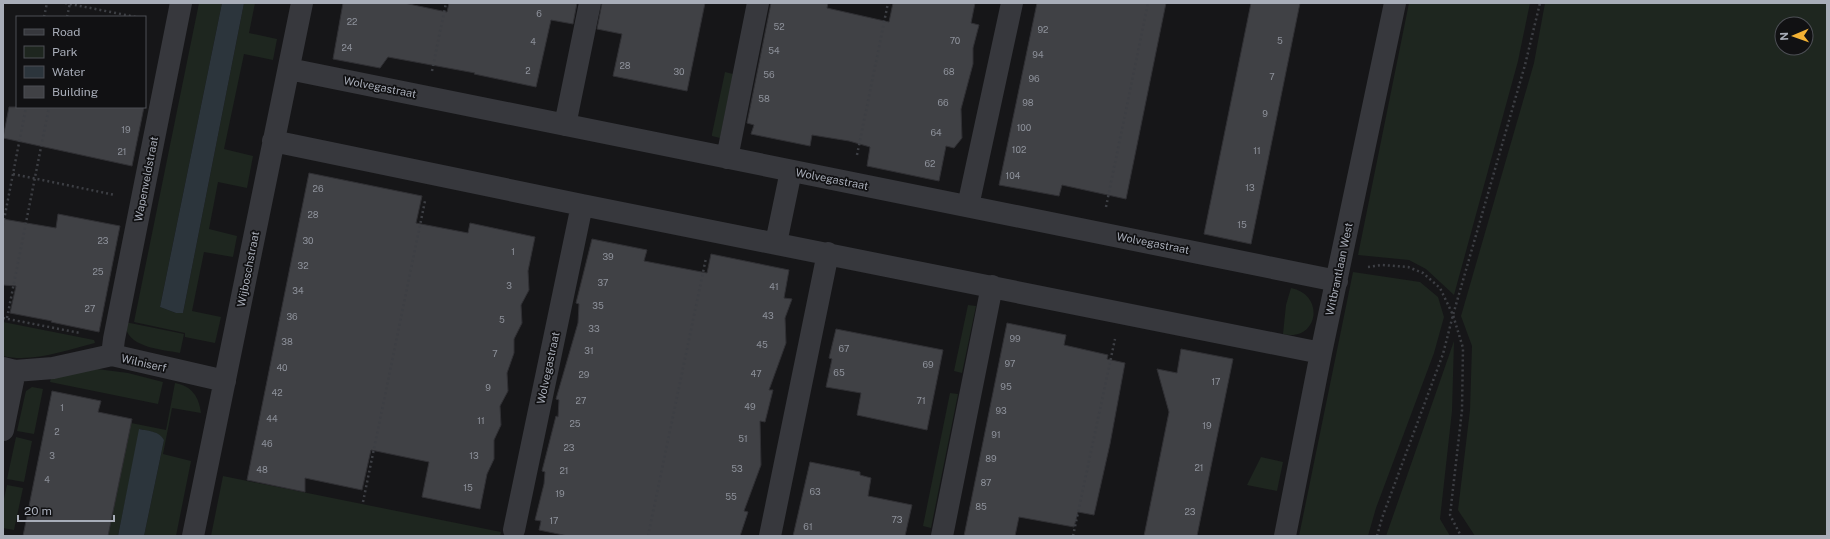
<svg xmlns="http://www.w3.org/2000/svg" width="1830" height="539" font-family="'Public Sans',sans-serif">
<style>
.green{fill:#1e261f;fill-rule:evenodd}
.water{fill:#2c353c}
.building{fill:#404145;stroke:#303034}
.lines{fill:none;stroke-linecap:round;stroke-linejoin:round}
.path{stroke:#3d3f44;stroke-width:2.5;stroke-dasharray:2 3;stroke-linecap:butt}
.minor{stroke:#37383d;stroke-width:22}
.labels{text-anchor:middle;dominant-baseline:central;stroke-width:3.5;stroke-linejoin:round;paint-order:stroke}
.number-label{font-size:9px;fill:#8e929b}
.street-label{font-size:11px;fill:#a8adb8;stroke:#111113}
</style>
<rect width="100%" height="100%" fill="#161618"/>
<path class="green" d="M 199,3 L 222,3 L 160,307 L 176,313 L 183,313 L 244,3 L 255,3 L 249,33 L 277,39 L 273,60 L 244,54 L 224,149 L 253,156 L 247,188 L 218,182 L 209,229 L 237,236 L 233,257 L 204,252 L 192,311 L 221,317 L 215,343 L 185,337 L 185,333 L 134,322 Z
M 1409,3 L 1530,3 L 1518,61 L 1454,295 L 1426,269 L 1409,260 L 1358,255 Z
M 1545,3 L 1827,3 L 1827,536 L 1475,536 L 1458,510 L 1470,410 L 1472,346 L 1461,316 L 1534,63 ZM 1782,24 L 1806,24 L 1806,48 L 1782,48 Z
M 725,72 L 733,74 L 720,138 L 712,136 L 712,134 Z
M 1353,272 L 1420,282 L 1438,297 L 1444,317 L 1434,353 L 1376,508 L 1368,536 L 1299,536 Z
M 1291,288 C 1326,295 1318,342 1283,334 L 1286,305 Z
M 968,305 L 976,306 L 962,373 L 954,371 Z
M 3,322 L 94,340 L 95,343 C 66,350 33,363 3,356 Z
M 125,322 L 184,334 L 180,353 C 161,349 125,348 125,322 Z
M 1454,341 L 1452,411 L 1440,519 L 1450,536 L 1386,536 Z
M 97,369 L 128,373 L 163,382 L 158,404 L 50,382 L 51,378 Z
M 175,383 C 192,386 199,397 201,413 L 172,408 L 163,454 L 191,461 L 176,536 L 144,536 L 164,440 L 156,433 L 140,429 L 118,536 L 108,536 L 131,423 L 166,430 Z
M 32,387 L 43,389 L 34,434 L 17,431 L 25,395 L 26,391 Z
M 950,393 L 958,394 L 931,528 L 923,526 Z
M 16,437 L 32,441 L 24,482 L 7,479 Z
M 1261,457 L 1283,462 L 1277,491 L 1247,485 Z
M 223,476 L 501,532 L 500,536 L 211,536 Z
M 7,485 L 23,488 L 14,530 L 3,528 L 3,503 Z"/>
<path class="water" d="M 222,3 L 244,3 L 183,313 L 176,313 L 160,307 Z
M 139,429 C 149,431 159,431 164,440 L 144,536 L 118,536 Z"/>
<path class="building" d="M 343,3 L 404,3 L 447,12 L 449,3 L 577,3 L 573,24 L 551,20 L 536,87 L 474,74 L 475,73 L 388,57 L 380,68 L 333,59 Z
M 602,3 L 705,3 L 687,91 L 613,76 L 622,34 L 597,29 Z
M 771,3 L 828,3 L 827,8 L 889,22 L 893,3 L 975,3 L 971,23 L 979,25 L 973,48 L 973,64 L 961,109 L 962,138 L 954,148 L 946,146 L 939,181 L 867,166 L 870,147 L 849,141 L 812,135 L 810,146 L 751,134 L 754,125 L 747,123 Z
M 1037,3 L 1166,3 L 1126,199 L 1062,185 L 1059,196 L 999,185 Z
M 1251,3 L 1300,3 L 1251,244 L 1204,234 Z
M 9,107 L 144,107 L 132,166 L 3,138 Z
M 309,173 L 422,196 L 416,223 L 468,233 L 470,223 L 535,237 L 528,271 L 529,290 L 521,305 L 522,323 L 514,339 L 514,353 L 507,373 L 508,391 L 500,406 L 501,425 L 494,440 L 494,459 L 487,474 L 480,509 L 422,497 L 429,462 L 371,450 L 362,490 L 305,478 L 305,492 L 247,480 Z
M 58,214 L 120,226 L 99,332 L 51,322 L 52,321 L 10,313 L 16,286 L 3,285 L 3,219 L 56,228 Z
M 592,239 L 647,250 L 644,261 L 707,273 L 711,254 L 789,270 L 784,298 L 792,299 L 785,318 L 786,343 L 769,390 L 773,390 L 765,422 L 760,421 L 761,465 L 744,511 L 748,512 L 740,536 L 568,536 L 539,530 L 541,521 L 535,520 L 544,484 L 545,472 L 542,471 L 556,416 L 558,417 L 559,400 L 556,399 L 578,323 L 579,304 L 576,303 Z
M 1007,323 L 1066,335 L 1064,345 L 1108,355 L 1107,359 L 1125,363 L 1110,444 L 1094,515 L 1078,512 L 1074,527 L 1019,517 L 1015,536 L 964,536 Z
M 836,329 L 943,350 L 927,430 L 857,415 L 861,393 L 826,387 L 832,359 L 829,358 Z
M 1181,349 L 1233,359 L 1216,442 L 1197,536 L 1144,536 L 1169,412 L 1157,369 L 1177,373 Z
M 52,391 L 101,401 L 98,412 L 132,419 L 108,536 L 23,536 Z
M 810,462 L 860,472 L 860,475 L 871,478 L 868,496 L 912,505 L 905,536 L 793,536 Z"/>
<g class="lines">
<path class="path" d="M 65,3 L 136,17
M 44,17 L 47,3
M 67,17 L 70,3
M 432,71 L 446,3
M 857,155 L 888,3
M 13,174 L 115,195
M 1106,207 L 1148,3
M 3,225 L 26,107
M 1368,267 L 1382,265 L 1408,267 L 1423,273 L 1440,288 L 1453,315 L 1463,348 L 1462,410 L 1450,515 L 1461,536
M 3,318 L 80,333
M 7,318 L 49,107
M 363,502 L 425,201
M 648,536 L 706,258
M 1073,536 L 1115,339
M 1377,536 L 1382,518 L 1443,354 L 1453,315 L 1525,65 L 1540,3"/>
<path class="minor" d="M 289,69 L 1337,281
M 565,125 L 590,3
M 273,141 L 582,205 L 1321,353
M 727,158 L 758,3
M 968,206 L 1012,3
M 776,243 L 791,171
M 112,355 L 114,339 L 181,3
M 3,368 L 15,371 L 53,368 L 112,355 L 225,381
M 3,430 L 15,371
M 514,530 L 582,205
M 193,536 L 302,3
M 770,536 L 828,253
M 942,536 L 992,286
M 1285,536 L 1321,353 L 1395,3"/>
</g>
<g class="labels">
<g class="number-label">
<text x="539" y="13">6</text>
<text x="352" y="21">22</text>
<text x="779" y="26">52</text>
<text x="1043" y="29">92</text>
<text x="955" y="40">70</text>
<text x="1280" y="40">5</text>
<text x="533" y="41">4</text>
<text x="347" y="47">24</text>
<text x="774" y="50">54</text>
<text x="1038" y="54">94</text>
<text x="625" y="65">28</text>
<text x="528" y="70">2</text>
<text x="679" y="71">30</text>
<text x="949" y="71">68</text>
<text x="769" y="74">56</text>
<text x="1272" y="76">7</text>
<text x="1034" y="78">96</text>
<text x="764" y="98">58</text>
<text x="943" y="102">66</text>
<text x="1028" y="102">98</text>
<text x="1265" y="113">9</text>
<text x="1024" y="127">100</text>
<text x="126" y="129">19</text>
<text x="936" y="132">64</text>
<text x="1019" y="149">102</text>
<text x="1257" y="150">11</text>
<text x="122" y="151">21</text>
<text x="930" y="163">62</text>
<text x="1013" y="175">104</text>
<text x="1250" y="187">13</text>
<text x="318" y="188">26</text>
<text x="313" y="214">28</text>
<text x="1242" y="224">15</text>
<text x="103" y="240">23</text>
<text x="308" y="240">30</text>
<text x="513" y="251">1</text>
<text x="608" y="256">39</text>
<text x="303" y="265">32</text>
<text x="98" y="271">25</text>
<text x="603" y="282">37</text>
<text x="509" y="285">3</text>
<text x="774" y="286">41</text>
<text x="298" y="290">34</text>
<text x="598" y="305">35</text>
<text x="90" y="308">27</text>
<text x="768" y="315">43</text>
<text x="292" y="316">36</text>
<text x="502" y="319">5</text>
<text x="594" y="328">33</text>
<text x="1015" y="338">99</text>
<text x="287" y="341">38</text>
<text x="762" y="344">45</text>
<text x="844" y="348">67</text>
<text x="589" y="350">31</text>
<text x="495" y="353">7</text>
<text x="1010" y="363">97</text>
<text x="928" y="364">69</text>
<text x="282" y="367">40</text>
<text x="839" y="372">65</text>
<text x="756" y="373">47</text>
<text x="584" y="374">29</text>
<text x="1216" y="381">17</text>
<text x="1006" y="386">95</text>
<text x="488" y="387">9</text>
<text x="277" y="392">42</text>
<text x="581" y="400">27</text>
<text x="921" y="400">71</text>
<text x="750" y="406">49</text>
<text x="62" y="407">1</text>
<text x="1001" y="410">93</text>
<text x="272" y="418">44</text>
<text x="481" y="420">11</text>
<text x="575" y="423">25</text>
<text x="1207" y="425">19</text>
<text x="57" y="431">2</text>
<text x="996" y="434">91</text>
<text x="743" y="438">51</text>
<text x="267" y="443">46</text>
<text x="569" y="447">23</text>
<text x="52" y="455">3</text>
<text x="474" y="455">13</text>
<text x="991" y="458">89</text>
<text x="1199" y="467">21</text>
<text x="737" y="468">53</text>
<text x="262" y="469">48</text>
<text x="564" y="470">21</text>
<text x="47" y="479">4</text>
<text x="986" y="482">87</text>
<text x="468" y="487">15</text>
<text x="815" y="491">63</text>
<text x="560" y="493">19</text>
<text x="731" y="496">55</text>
<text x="981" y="506">85</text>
<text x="1190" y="511">23</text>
<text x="897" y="519">73</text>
<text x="554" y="520">17</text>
<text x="808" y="526">61</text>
</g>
<g class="street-label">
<text transform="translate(380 87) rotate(11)">Wolvegastraat</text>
<text transform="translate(146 179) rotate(-79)">Wapenveldstraat</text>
<text transform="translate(832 179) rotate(11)">Wolvegastraat</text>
<text transform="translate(1153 243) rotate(11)">Wolvegastraat</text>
<text transform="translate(248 269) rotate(-79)">Wijboschstraat</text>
<text transform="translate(1339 269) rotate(-78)">Witbrantlaan West</text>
<text transform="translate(144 363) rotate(13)">Wilniserf</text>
<text transform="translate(548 368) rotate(-78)">Wolvegastraat</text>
</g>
</g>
<rect width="1830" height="539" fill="none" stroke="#a8adb8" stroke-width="8"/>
<rect x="16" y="16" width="130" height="92" fill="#111113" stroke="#4d4f55"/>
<rect x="24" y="29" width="20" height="6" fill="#37383d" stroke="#4d4f55"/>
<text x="52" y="36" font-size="12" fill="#a8adb8">Road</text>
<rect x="24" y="46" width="20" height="12" fill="#1e261f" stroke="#4d4f55"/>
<text x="52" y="56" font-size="12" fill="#a8adb8">Park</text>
<rect x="24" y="66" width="20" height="12" fill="#2c353c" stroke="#4d4f55"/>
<text x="52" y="76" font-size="12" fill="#a8adb8">Water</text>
<rect x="24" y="86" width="20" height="12" fill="#404145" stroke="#4d4f55"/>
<text x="52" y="96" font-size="12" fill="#a8adb8">Building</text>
<g transform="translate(1794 36) rotate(268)"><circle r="19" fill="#111113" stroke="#4d4f55"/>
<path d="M0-3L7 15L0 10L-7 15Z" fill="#f2b134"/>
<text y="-6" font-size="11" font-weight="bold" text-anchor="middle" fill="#a8adb8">N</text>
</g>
<path d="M18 515v6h96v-6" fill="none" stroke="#a8adb8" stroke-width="2"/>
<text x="24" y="515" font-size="12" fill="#a8adb8" stroke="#111113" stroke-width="3" paint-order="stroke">20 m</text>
</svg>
